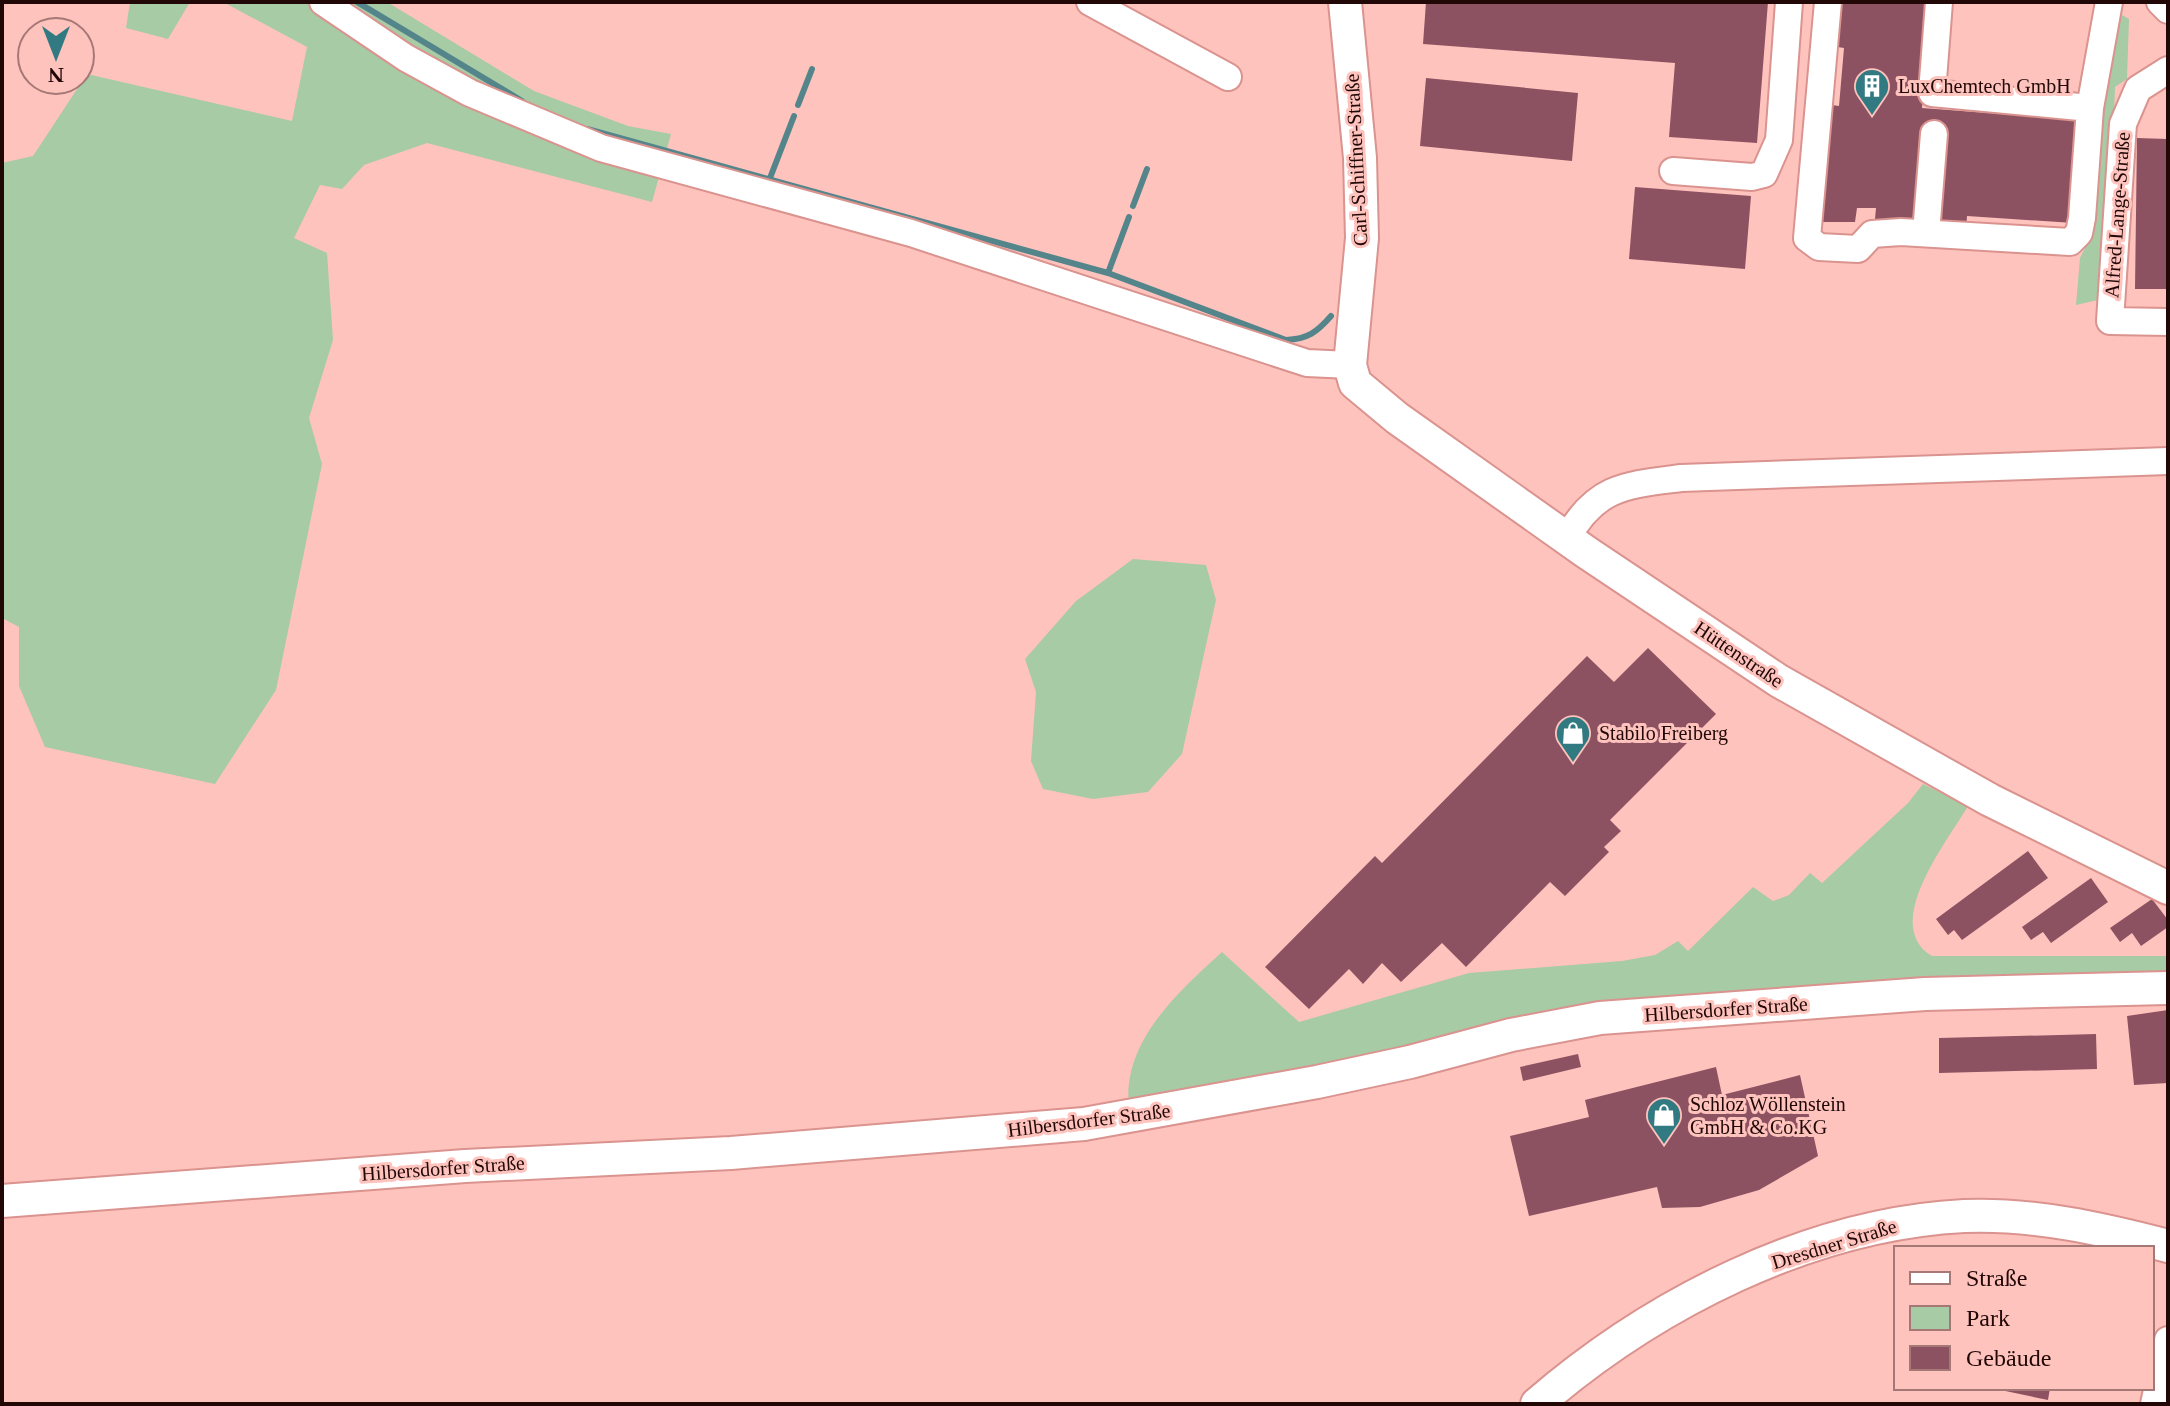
<svg xmlns="http://www.w3.org/2000/svg" width="2170" height="1406" font-family="Georgia,serif">
<style>
.green{fill:#a6cba5}
.lines{fill:none;stroke-linecap:round;stroke-linejoin:round}
.stream{stroke:#54858b;stroke-width:6}
.building{fill:#8d5261}
.minor-casing{stroke:#da938e;stroke-width:30}
.major-casing{stroke:#da938e;stroke-width:36}
.minor{stroke:#fff;stroke-width:26}
.major{stroke:#fff;stroke-width:32}
.labels{text-anchor:middle;dominant-baseline:central;stroke-width:6;stroke-linejoin:round;paint-order:stroke}
.poi-label{font-size:20px;fill:#210807;stroke:#ffc3be;text-anchor:start}
.street-label{font-size:20px;fill:#210807;stroke:#ffc3be}
</style>
<rect width="100%" height="100%" fill="#ffc3be"/>
<path class="green" d="M 130,2 L 190,2 L 168,39 L 126,28 Z
M 223,2 L 387,2 L 534,91 L 628,126 L 671,134 L 652,202 L 427,143 L 364,165 L 342,189 L 320,185 L 294,238 L 327,253 L 333,340 L 309,418 L 322,464 L 276,690 L 215,784 L 45,747 L 19,686 L 19,627 L 2,618 L 2,163 L 33,156 L 87,74 L 292,121 L 307,47 Z
M 2122,15 L 2129,19 L 2127,79 L 2115,87 L 2110,238 L 2100,264 L 2098,300 L 2076,305 L 2080,258 L 2089,240 L 2103,78 Z
M 1133,559 L 1206,565 L 1216,600 L 1182,754 L 1148,792 L 1093,799 L 1043,789 L 1031,761 L 1036,692 L 1025,659 L 1076,601 Z
M 1923,784 L 1968,806 C 1947,842 1880,925 1932,956 L 2168,956 L 2168,975 L 1445,1039 L 1129,1106 C 1122,1042 1178,992 1222,952 L 1299,1022 L 1469,973 L 1622,961 L 1655,955 L 1678,941 L 1688,951 L 1753,887 L 1773,901 L 1789,895 L 1810,873 L 1822,883 L 1908,803 Z"/>
<g class="lines">
<path class="stream" d="M 357,2 L 522,101
M 798,105 L 812,69
M 587,129 L 1108,273 L 1286,340 C 1308,339 1317,332 1331,316
M 770,178 L 794,116
M 1133,206 L 1147,169
M 1108,273 L 1129,217"/>
</g>
<path class="building" d="M 1426,2 L 1768,2 L 1757,143 L 1669,137 L 1675,63 L 1423,44 Z
M 1835,2 L 1931,2 L 1922,108 L 2081,120 L 2074,223 L 1967,216 L 1966,230 L 1938,228 L 1945,127 L 1921,126 L 1913,223 L 1875,219 L 1876,208 L 1857,208 L 1855,222 L 1815,222 L 1824,104 L 1839,106 L 1844,48 L 1831,46 Z
M 1426,78 L 1578,93 L 1572,161 L 1420,146 Z
M 2137,138 L 2168,139 L 2168,289 L 2135,289 Z
M 1635,187 L 1751,196 L 1745,269 L 1629,259 Z
M 1648,648 L 1716,714 L 1610,820 L 1621,831 L 1604,847 L 1609,852 L 1565,896 L 1550,882 L 1466,967 L 1442,943 L 1401,982 L 1382,963 L 1363,984 L 1349,969 L 1309,1009 L 1265,967 L 1375,856 L 1382,863 L 1587,656 L 1614,682 Z
M 2028,851 L 2048,878 L 1962,940 L 1954,930 L 1948,935 L 1936,919 Z
M 2091,878 L 2108,902 L 2051,943 L 2043,932 L 2031,940 L 2022,927 Z
M 2152,899 L 2168,920 L 2168,927 L 2141,946 L 2132,933 L 2120,942 L 2110,928 Z
M 2168,1010 L 2168,1083 L 2134,1085 L 2127,1016 Z
M 2096,1034 L 2097,1069 L 1939,1073 L 1939,1038 Z
M 1578,1054 L 1581,1067 L 1523,1081 L 1520,1067 Z
M 1716,1067 L 1722,1095 L 1800,1075 L 1818,1156 L 1759,1190 L 1700,1207 L 1662,1208 L 1657,1187 L 1529,1216 L 1510,1136 L 1589,1117 L 1585,1100 Z
M 1991,1388 L 2050,1388 L 2048,1400 Z"/>
<g class="lines">
<g class="minor-casing">
<path id="minor" d="M 323,2 L 406,58 L 470,93 L 601,148 L 911,233 L 1307,363 L 1350,365
M 1090,2 L 1228,77
M 1828,2 L 1807,238 L 1819,247 L 1858,249 L 1872,234 L 1901,232 L 2070,242 L 2079,233 L 2082,218 L 2090,108
M 1939,2 L 1932,93 L 2090,108 L 2109,2
M 2160,2 L 2168,10
M 2168,70 L 2138,89 L 2123,124 L 2110,321 L 2168,322
M 1673,171 L 1752,177 L 1764,174 L 1779,140 L 1789,2
M 1926,233 L 1934,134
M 1567,538 C 1596,486 1626,485 1681,478 L 2168,461
M 2154,1404 L 2168,1340"/>
</g>
<g class="major-casing">
<path id="major" d="M 1345,2 L 1360,158 L 1362,238 L 1350,365 L 1355,383 L 1397,418 L 1586,552 L 1779,681 L 1990,800 L 2168,888
M 2,1201 L 465,1166 L 731,1153 L 1084,1124 L 1317,1082 L 1410,1062 L 1511,1035 L 1600,1018 L 1925,994 L 2168,988
M 1537,1404 C 1653,1304 1809,1224 1964,1216 C 2032,1213 2103,1229 2168,1246"/>
</g>
<use href="#minor" class="minor"/>
<use href="#major" class="major"/>
</g>
<defs>
<g id="building-pin" transform="scale(1.8)"><path d="M0 17L-7.5 6A9.5 9.5 0 1 1 7.5 6Z" fill="#327a81" stroke="#ffc3be"/><path d="M-4-6H4V6H1V3H-1V6H-4ZM-2.5-4.3h1.7v1.8h-1.7ZM.8-4.3h1.7v1.8H.8ZM-2.5-1h1.7V.8h-1.7ZM.8-1h1.7V.8H.8Z" fill="#fff"/></g>
<g id="shop-pin" transform="scale(1.8)"><path d="M0 17L-7.5 6A9.5 9.5 0 1 1 7.5 6Z" fill="#327a81" stroke="#ffc3be"/><path d="M-5-2.5h2.3a2.7 3.5 0 0 1 5.4 0H5L5.5 6h-11ZM-1.5-2.5h3a1.5 2.3 0 0 0-3 0Z" fill="#fff"/></g>
</defs>
<g fill-rule="evenodd">
<use href="#building-pin" x="1872" y="86"/>
<use href="#shop-pin" x="1573" y="733"/>
<use href="#shop-pin" x="1664" y="1115"/>
</g>
<g class="labels">
<g class="poi-label">
<text x="1898" y="86">LuxChemtech GmbH</text>
<text x="1599" y="733">Stabilo Freiberg</text>
<text x="1690" y="1104">Schloz Wöllenstein<tspan x="1690" dy="23">GmbH &amp; Co.KG</tspan></text>
</g>
<g class="street-label">
<text transform="translate(1356 160) rotate(-93)">Carl-Schiffner-Straße</text>
<text transform="translate(2117 215) rotate(-86)">Alfred-Lange-Straße</text>
<text transform="translate(1739 654) rotate(34)">Hüttenstraße</text>
<text transform="translate(1726 1009) rotate(-4)">Hilbersdorfer Straße</text>
<text transform="translate(1089 1120) rotate(-7)">Hilbersdorfer Straße</text>
<text transform="translate(443 1168) rotate(-4)">Hilbersdorfer Straße</text>
<text transform="translate(1834 1244) rotate(-17)">Dresdner Straße</text>
</g>
</g>
<rect width="2170" height="1406" fill="none" stroke="#210807" stroke-width="8"/>
<rect x="1894" y="1246" width="260" height="144" fill="#ffc3be" stroke="#a67875" stroke-width="2"/>
<rect x="1910" y="1272" width="40" height="12" fill="#ffffff" stroke="#a67875" stroke-width="2"/>
<text x="1966" y="1286" font-size="24" fill="#210807">Straße</text>
<rect x="1910" y="1306" width="40" height="24" fill="#a6cba5" stroke="#a67875" stroke-width="2"/>
<text x="1966" y="1326" font-size="24" fill="#210807">Park</text>
<rect x="1910" y="1346" width="40" height="24" fill="#8d5261" stroke="#a67875" stroke-width="2"/>
<text x="1966" y="1366" font-size="24" fill="#210807">Gebäude</text>
<g transform="translate(56 56) rotate(180)"><circle r="38" fill="#ffc3be" stroke="#a67875" stroke-width="2"/>
<path d="M0-6L14 30L0 20L-14 30Z" fill="#327a81"/>
<text y="-12" font-size="22" font-weight="bold" text-anchor="middle" fill="#210807">N</text>
</g>
</svg>
